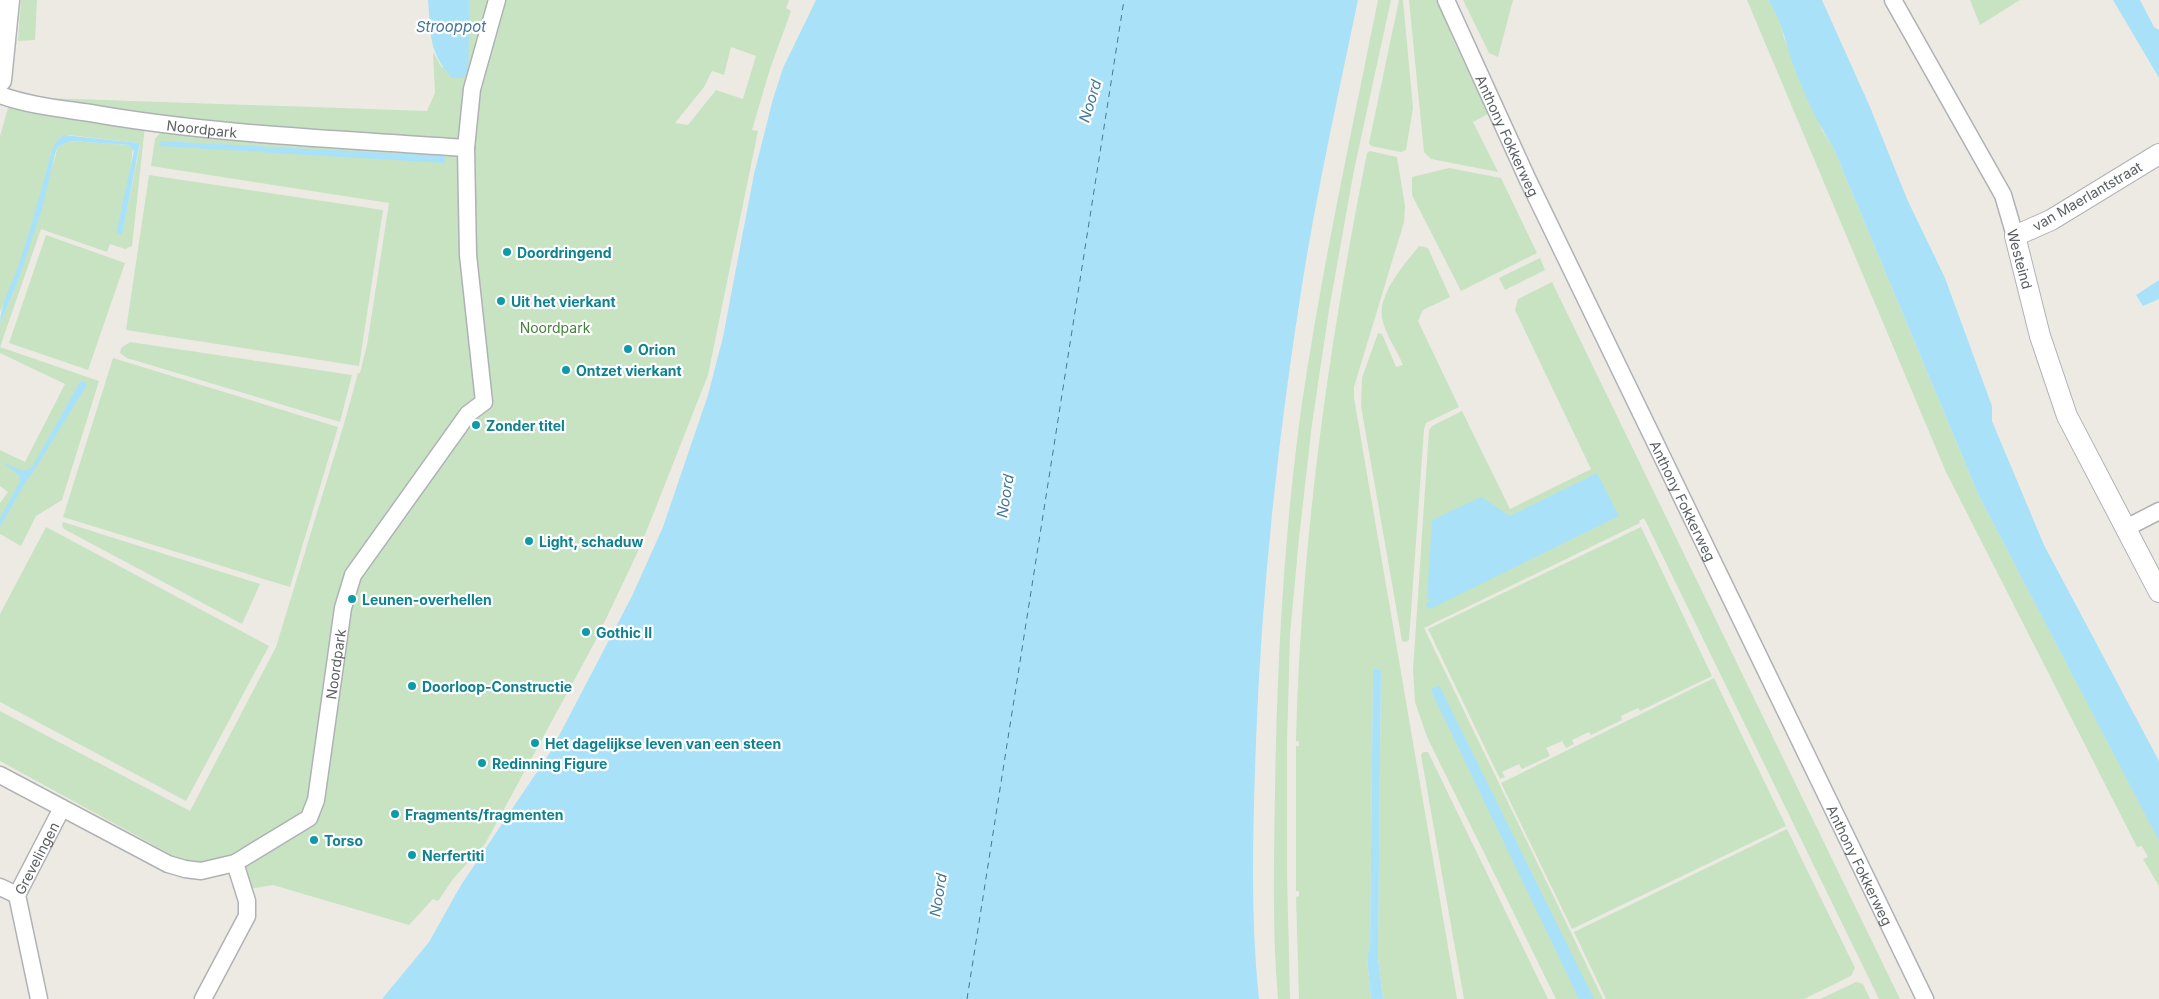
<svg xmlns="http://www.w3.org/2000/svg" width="2159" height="999" font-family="Inter,sans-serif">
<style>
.green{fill:#c7e3c2;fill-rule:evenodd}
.water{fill:#a9e2f8}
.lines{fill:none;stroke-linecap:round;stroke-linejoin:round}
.ferry{stroke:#427998;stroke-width:1;stroke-dasharray:6 5;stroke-linecap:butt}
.minor-casing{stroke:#afb2b5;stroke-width:19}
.tertiary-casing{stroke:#afb2b5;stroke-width:22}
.secondary-casing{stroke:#b0b4b8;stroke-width:25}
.minor{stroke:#fff;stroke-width:16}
.tertiary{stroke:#fff;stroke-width:20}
.secondary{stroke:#fff;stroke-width:22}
.culture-dot{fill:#0f9aa8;stroke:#fff;stroke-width:2}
.labels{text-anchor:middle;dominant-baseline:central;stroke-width:4.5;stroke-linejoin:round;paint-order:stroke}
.street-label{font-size:14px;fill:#5c6063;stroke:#fff}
.culture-label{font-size:14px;font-weight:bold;fill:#0d838f;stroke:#fff;text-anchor:start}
.park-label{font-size:14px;fill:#44823c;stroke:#fff}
.water-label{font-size:15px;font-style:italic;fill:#427998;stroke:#fff}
</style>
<rect width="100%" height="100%" fill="#edeae4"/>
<path class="green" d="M 21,0 L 37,0 L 35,40 L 18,41 Z
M 470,0 L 789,0 L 786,8 L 791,11 L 770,69 L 752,130 L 758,131 L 708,375 L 641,545 L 596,640 L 485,844 L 453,879 L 438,901 L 433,899 L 409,925 L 273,885 L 249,889 L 245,877 L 169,857 L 170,854 L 0,761 L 0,711 L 190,811 L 276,647 L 344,424 L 358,373 L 360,373 L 367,345 L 389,203 L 151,166 L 155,139 L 160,133 C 185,130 208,141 232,138 L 212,123 L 46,98 L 427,111 L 435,93 L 433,52 L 442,68 L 468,17 ZM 731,47 L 756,56 L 743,99 L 716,90 L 688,125 L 675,123 L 704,87 L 712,71 L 724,75 Z
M 1378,0 L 1391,0 L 1354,170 L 1329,310 L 1312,424 L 1299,538 L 1290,635 L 1287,742 L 1287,873 L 1290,999 L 1278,999 C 1272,931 1274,860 1275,792 C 1277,661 1284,532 1302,403 C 1322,268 1351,134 1378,0 Z
M 1399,0 L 1403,0 L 1413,108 L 1406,150 L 1401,152 L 1371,146 L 1369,143 Z
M 1409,0 L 1438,0 L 1451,35 L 1488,114 L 1473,122 L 1498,172 L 1431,159 L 1424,152 Z
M 1463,0 L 1513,0 L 1498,57 L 1489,53 Z
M 1747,0 L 1768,0 L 1780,19 L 1784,38 L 1822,130 L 1833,147 L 1979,496 L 2159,840 L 2159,886 L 2143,859 L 2148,857 L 2142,846 L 2137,847 L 1946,472 Z
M 1970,0 L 2020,0 L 1980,25 Z
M 13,106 L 145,126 L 132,246 L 125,249 L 110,244 L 107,252 L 41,229 L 0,347 L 99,381 L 62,500 L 36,516 L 21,546 L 0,534 L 0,503 L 8,492 L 0,486 L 0,450 L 25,462 L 65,384 L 0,353 L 0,324 L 17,284 L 58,147 L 70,141 L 129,145 L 133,148 L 122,234 L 140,146 L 140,143 L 68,135 L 51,153 L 37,208 L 13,283 L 0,312 L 0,136 L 8,108 Z
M 1370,151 L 1397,157 L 1405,206 L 1404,222 L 1354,387 L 1354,398 L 1457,999 L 1383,999 L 1378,958 L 1381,670 L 1375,668 L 1373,669 L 1370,945 L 1367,958 L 1371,999 L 1299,999 L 1296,897 L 1299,896 L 1299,891 L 1296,891 L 1296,746 L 1299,746 L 1299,742 L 1296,741 C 1301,543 1328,348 1367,153 Z
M 1449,168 L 1501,178 L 1537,253 L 1461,291 L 1412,195 L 1412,177 Z
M 149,175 L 383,210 L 359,366 L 126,330 Z
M 46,235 L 125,263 L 88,370 L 9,343 Z
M 1419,246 L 1428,248 L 1450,297 L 1423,310 L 1418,321 L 1459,407 L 1426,423 L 1424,429 L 1409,640 L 1405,642 L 1402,641 L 1361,406 L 1362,378 L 1378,333 L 1382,334 L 1396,367 L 1403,365 C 1397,350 1385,334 1382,318 C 1378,293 1405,264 1419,246 Z
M 1540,258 L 1545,270 L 1505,290 L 1499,278 Z
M 1552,282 L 1900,999 L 1879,999 L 1644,518 L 1639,521 L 1640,523 L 1424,628 L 1603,999 L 1556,999 L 1427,737 L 1415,702 L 1413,670 L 1429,430 L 1432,426 L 1462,411 L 1510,509 L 1591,469 L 1515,310 L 1518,299 Z
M 130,342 L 352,375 L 340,422 L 127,358 L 120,353 L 121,348 Z
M 113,358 L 338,427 L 290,587 L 63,517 Z
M 63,522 L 260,584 L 242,624 L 64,529 L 62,526 Z
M 46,527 L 269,646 L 186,801 L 0,702 L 0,614 Z
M 1641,527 L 1712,676 L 1640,711 L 1638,708 L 1621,716 L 1622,720 L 1591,735 L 1589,732 L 1572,740 L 1574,744 L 1566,748 L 1562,741 L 1546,748 L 1550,756 L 1522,769 L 1519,764 L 1502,772 L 1505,777 L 1500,779 L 1428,629 Z
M 1714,678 L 1786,826 L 1572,929 L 1501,783 Z
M 1423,752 L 1428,752 L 1548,999 L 1464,999 L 1421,755 Z
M 1787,829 L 1855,968 L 1851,976 L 1804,999 L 1606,999 L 1574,932 Z
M 1856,982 L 1863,984 L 1870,999 L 1820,999 Z"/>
<path class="water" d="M 428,0 L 470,0 L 468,73 L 462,78 L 452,78 C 428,52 431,33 428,0 Z
M 816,0 L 1358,0 C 1339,91 1319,182 1304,273 C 1279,428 1262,584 1256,741 C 1253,827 1250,913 1259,999 L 382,999 L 429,942 L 461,885 L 551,751 L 632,596 L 663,527 L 708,395 L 723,337 L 754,174 L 773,99 L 783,68 Z
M 1768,0 L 1822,0 L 1870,107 L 1907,199 L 1945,278 L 1992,406 L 1992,421 L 2044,545 L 2159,761 L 2159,841 L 1979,496 L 1833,147 C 1816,121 1800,85 1790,56 C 1784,35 1781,20 1768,0 Z
M 2113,0 L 2140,0 L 2154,27 L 2159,30 L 2159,78 Z
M 63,135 L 140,143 L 122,235 L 116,233 L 134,151 L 129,145 L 70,141 L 58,147 L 55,154 L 42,209 L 17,284 L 0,324 C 0,304 12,285 18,266 C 31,228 41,191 51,153 L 54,145 Z
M 160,141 L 444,156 L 446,159 L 444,163 L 159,146 Z
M 2159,280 L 2159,299 L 2143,306 L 2136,295 Z
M 80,382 L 85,382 L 87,385 L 35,469 L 25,483 L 0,527 L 0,518 L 20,481 L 20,476 L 2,462 L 23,471 L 32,467 Z
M 1597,473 L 1619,516 L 1430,609 L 1427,607 L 1426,604 L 1431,600 L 1427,599 L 1432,520 L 1481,497 L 1510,516 Z
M 1375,668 L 1381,670 L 1378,958 L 1383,999 L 1371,999 L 1367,958 L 1370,945 L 1373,669 Z
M 1437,686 L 1440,687 L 1594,999 L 1579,999 L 1434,697 L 1431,689 Z"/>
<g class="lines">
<path class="ferry" d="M 967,999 L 1124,0"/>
<g class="minor-casing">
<g id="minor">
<path id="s1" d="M 1446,0 L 1527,178 L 1925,999"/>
<path d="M 1893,0 L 2003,195 L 2015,236"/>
<path id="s2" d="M 0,95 C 30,106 65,109 96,114 C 218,135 342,139 466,148"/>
<path d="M 2126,528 L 2159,511"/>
<path id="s3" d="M 0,775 L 168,864 L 185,869 L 201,871 L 235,863 L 309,818 L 316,800 L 343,608 L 353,575 L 468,414 L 484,402 L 468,255 L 466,148 L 472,89 L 497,0"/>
<path d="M 0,887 L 17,895"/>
<path id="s4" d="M 39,999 L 17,895 L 62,808"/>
<path d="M 203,999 L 247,916 L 247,901 L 235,863"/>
</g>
</g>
<g class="tertiary-casing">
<path id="tertiary" d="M 2159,154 L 2051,220 L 2015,236 L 2040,336 L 2067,416 L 2159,592"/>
</g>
<g class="secondary-casing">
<path id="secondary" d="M 0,80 L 8,0"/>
</g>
<use href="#minor" class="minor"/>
<use href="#tertiary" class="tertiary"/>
<use href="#secondary" class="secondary"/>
</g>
<g class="culture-dot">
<circle cx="507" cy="252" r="5"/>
<circle cx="501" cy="301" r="5"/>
<circle cx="628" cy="349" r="5"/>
<circle cx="566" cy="370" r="5"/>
<circle cx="476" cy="425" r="5"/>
<circle cx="529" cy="541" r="5"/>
<circle cx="352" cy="599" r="5"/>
<circle cx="586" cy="632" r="5"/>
<circle cx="412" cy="686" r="5"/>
<circle cx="535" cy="743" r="5"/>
<circle cx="482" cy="763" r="5"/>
<circle cx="395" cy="814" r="5"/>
<circle cx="314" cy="840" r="5"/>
<circle cx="412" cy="855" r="5"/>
</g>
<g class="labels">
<g class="street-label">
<text stroke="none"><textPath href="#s2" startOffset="205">Noordpark</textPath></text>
<text stroke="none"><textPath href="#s1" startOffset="149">Anthony Fokkerweg</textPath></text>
<text transform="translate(2087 196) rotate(-30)">van Maerlantstraat</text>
<text transform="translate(2020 259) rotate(75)">Westeind</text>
<text stroke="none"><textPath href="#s1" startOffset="554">Anthony Fokkerweg</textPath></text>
<text stroke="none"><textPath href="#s3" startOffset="502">Noordpark</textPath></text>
<text stroke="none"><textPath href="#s4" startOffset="148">Grevelingen</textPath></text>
<text stroke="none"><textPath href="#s1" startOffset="959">Anthony Fokkerweg</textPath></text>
</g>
<g class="culture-label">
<text x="517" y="252">Doordringend</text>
<text x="511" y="301">Uit het vierkant</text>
<text x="638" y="349">Orion</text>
<text x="576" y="370">Ontzet vierkant</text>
<text x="486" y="425">Zonder titel</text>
<text x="539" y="541">Light, schaduw</text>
<text x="362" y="599">Leunen-overhellen</text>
<text x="596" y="632">Gothic II</text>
<text x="422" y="686">Doorloop-Constructie</text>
<text x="545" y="743">Het dagelijkse leven van een steen</text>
<text x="492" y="763">Redinning Figure</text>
<text x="405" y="814">Fragments/fragmenten</text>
<text x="324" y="840">Torso</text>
<text x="422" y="855">Nerfertiti</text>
</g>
<g class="park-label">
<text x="555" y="327">Noordpark</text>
</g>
<g class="water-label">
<text x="451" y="26">Strooppot</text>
<text transform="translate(1090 101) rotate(-73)">Noord</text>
<text transform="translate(1005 496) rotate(-81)">Noord</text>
<text transform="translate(938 895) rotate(-81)">Noord</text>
</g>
</g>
</svg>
